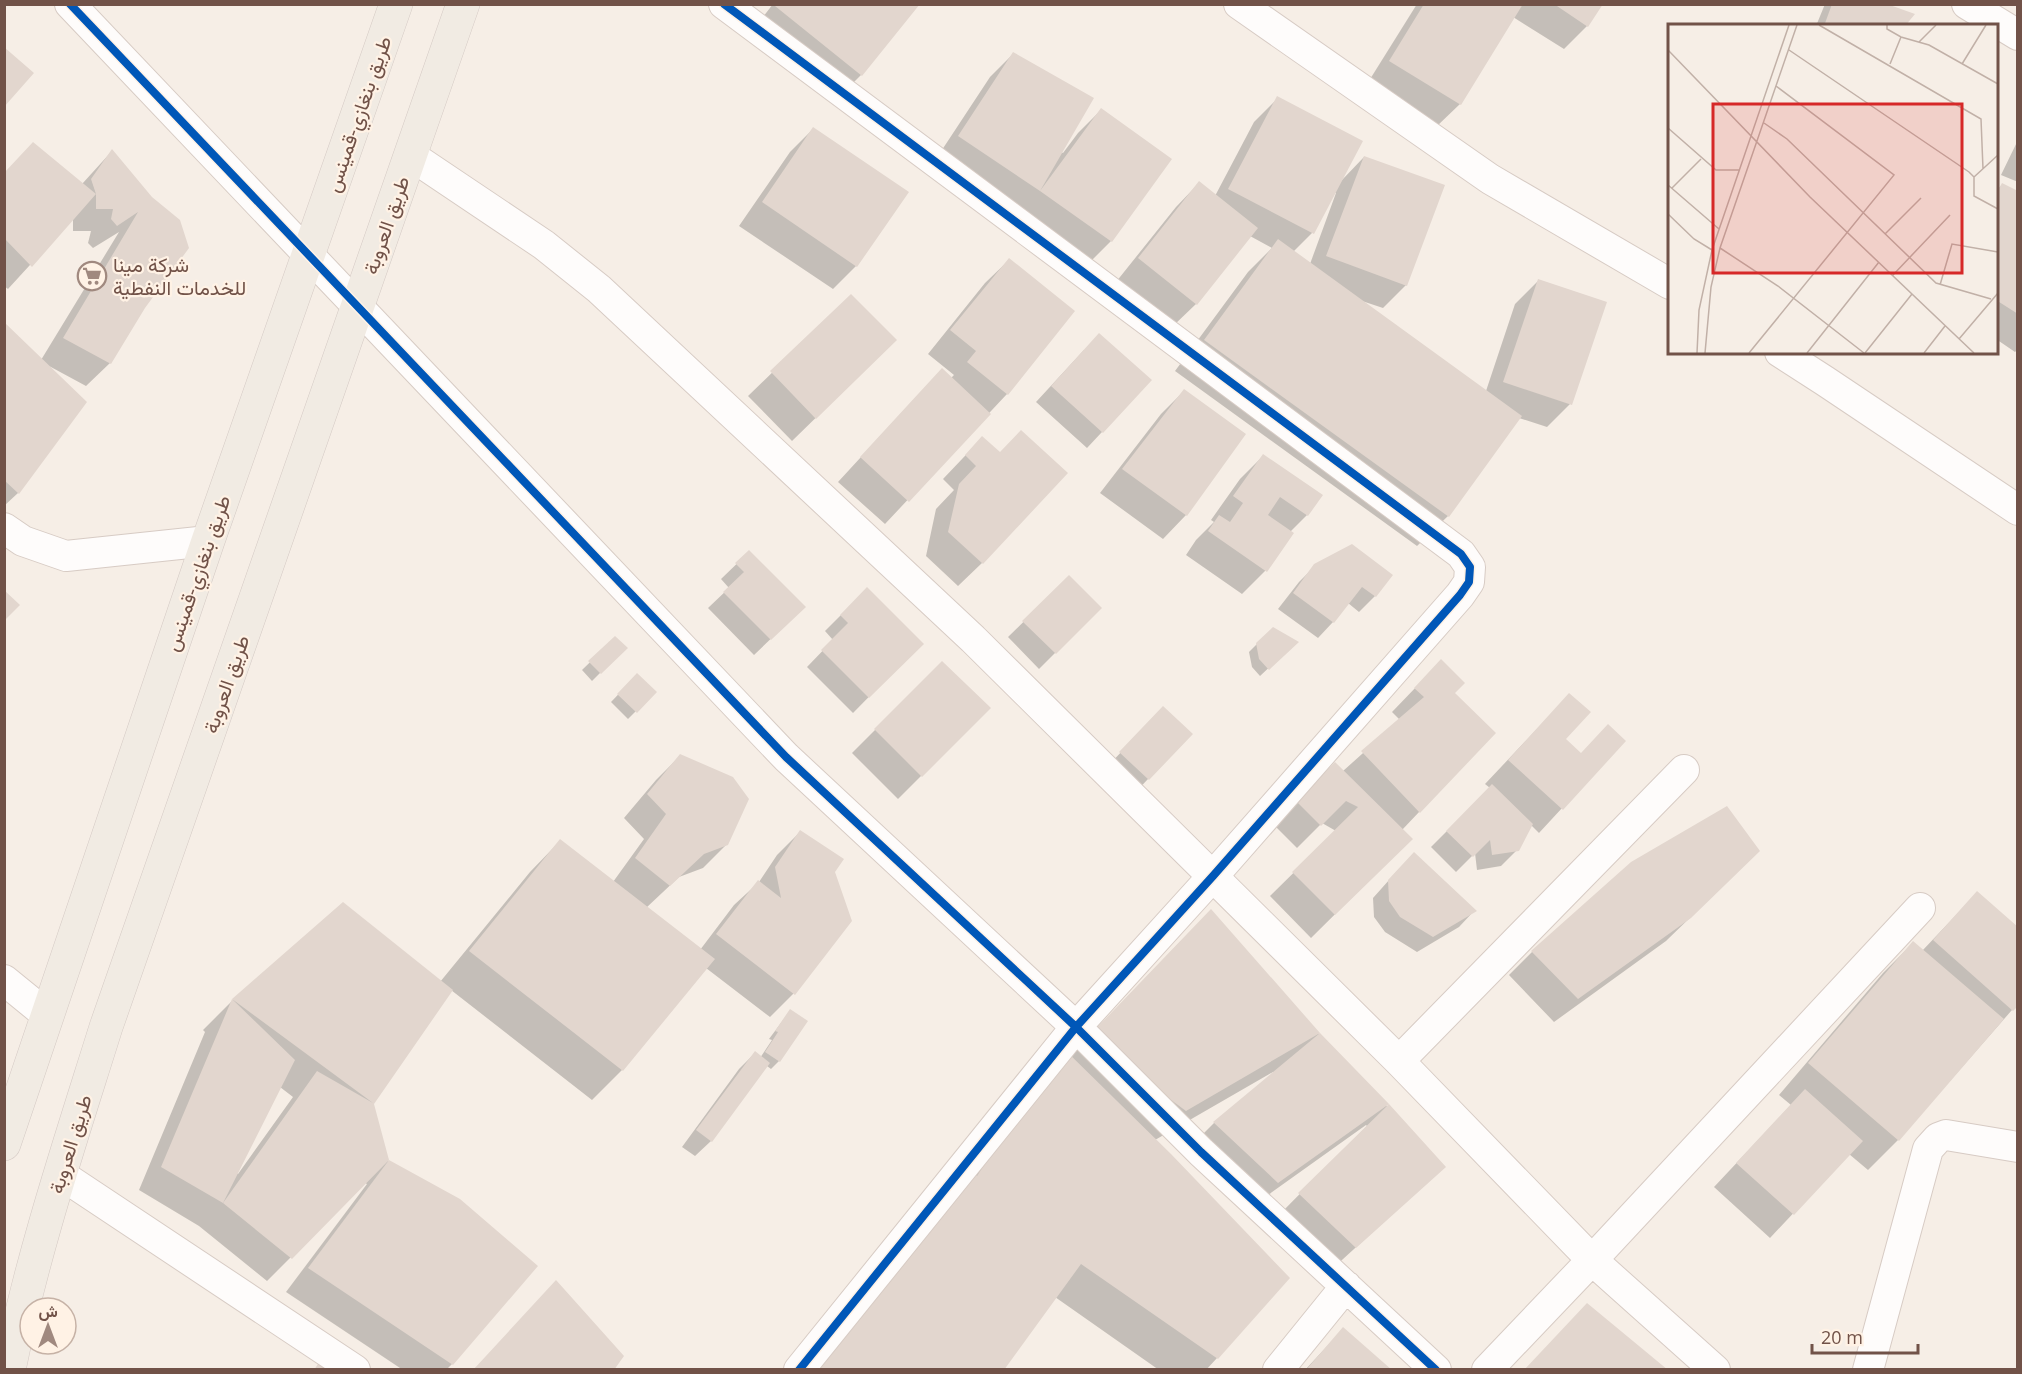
<svg xmlns="http://www.w3.org/2000/svg" width="2022" height="1374" font-family="'Open Sans',Vazirmatn,sans-serif">
<style>
.shadow{fill:#0003;fill-rule:evenodd}
.building{fill:#e2d6ce}
.lines{fill:none;stroke-linecap:round;stroke-linejoin:round}
.street-casing{stroke:#d7cbc4;stroke-width:32}
.primary-casing{stroke:#d4c9c4;stroke-width:34}
.street{stroke:#fefcfb;stroke-width:30}
.primary{stroke:#f1ebe3;stroke-width:33}
.cycleway-casing{stroke:#fff2e5;stroke-width:11}
.cycleway{stroke:#0057b8;stroke-width:8}
.labels{text-anchor:middle;dominant-baseline:central;stroke-width:4.5;stroke-linejoin:round;paint-order:stroke}
.street-label{font-size:20px;fill:#715248;stroke:#fff2e5}
.poi-label{font-size:20px;fill:#715248;stroke:#fff2e5;text-anchor:start}
.inset-road{fill:none;stroke:#c1b0a7;stroke-width:1.5}
.view{fill:#d62828;fill-opacity:0.15;stroke:#d62828;stroke-width:3}
.inset-edge{fill:none;stroke:#715248;stroke-width:3}
</style>
<rect width="100%" height="100%" fill="#f6eee6"/>
<path class="shadow" d="M 773,4 L 918,4 L 861,75 L 838,98 L 753,30 Z
M 1417,4 L 1601,4 L 1587,26 L 1564,49 L 1513,17 L 1460,104 L 1436,127 L 1367,84 Z
M 1825,4 L 1883,4 L 1903,26 L 1816,26 Z
M 1013,54 L 1061,152 L 1063,153 L 1078,133 L 1101,110 L 1170,160 L 1111,241 L 1087,265 L 936,159 L 990,77 Z
M 1278,98 L 1342,180 L 1364,157 L 1406,285 L 1383,308 L 1362,301 L 1486,391 L 1515,304 L 1539,280 L 1570,404 L 1547,427 L 1519,418 L 1448,516 L 1417,546 L 1175,371 L 1248,272 L 1272,248 L 1250,236 L 1196,304 L 1172,327 L 1116,282 L 1176,207 L 1199,183 L 1215,196 L 1254,122 ZM 1334,192 L 1336,193 L 1310,264 L 1293,252 L 1312,233 Z
M 813,129 L 856,266 L 833,289 L 739,226 L 790,152 Z
M 2018,140 L 2018,182 L 2001,175 Z
M 112,151 L 151,198 L 144,308 L 110,363 L 86,386 L 49,366 L 85,402 L 18,493 L 4,506 L 4,325 L 41,360 L 119,232 L 93,248 L 88,243 L 91,231 L 73,231 L 73,218 L 8,289 L 4,286 L 4,173 L 82,184 Z
M 2002,185 L 2018,192 L 2018,349 L 2015,352 L 1996,339 L 1996,191 Z
M 1009,260 L 1007,394 L 885,524 L 838,482 L 919,394 L 951,378 L 954,375 L 928,354 L 985,283 Z
M 851,296 L 871,364 L 792,441 L 748,396 Z
M 1084,350 L 1102,432 L 1087,448 L 1036,402 Z
M 1184,391 L 1244,434 L 1186,515 L 1163,539 L 1100,493 L 1161,414 Z
M 982,438 L 999,454 L 982,563 L 958,586 L 926,556 L 936,509 L 954,490 L 943,479 Z
M 1263,456 L 1307,515 L 1290,532 L 1292,533 L 1265,571 L 1242,594 L 1186,555 L 1196,540 L 1214,522 L 1211,520 L 1240,479 Z
M 1352,546 L 1375,596 L 1359,612 L 1348,603 L 1333,622 L 1318,638 L 1278,609 L 1299,582 L 1315,566 Z
M 749,552 L 804,607 L 754,655 L 708,608 L 729,588 L 721,579 Z
M 1069,577 L 1100,608 L 1039,669 L 1008,637 Z
M 867,589 L 921,644 L 853,713 L 807,667 L 833,640 L 825,631 Z
M 615,638 L 625,648 L 592,681 L 582,670 Z
M 1257,644 L 1289,649 L 1260,676 L 1252,667 L 1249,652 Z
M 942,663 L 989,708 L 898,799 L 852,753 Z
M 637,675 L 655,692 L 628,719 L 611,702 Z
M 1418,685 L 1453,693 L 1494,733 L 1402,830 L 1411,839 L 1311,938 L 1270,896 L 1336,831 L 1322,823 L 1297,848 L 1274,825 L 1335,764 L 1343,771 L 1400,720 L 1392,712 Z
M 1569,695 L 1564,739 L 1580,754 L 1624,741 L 1539,833 L 1531,825 L 1517,850 L 1501,866 L 1477,870 L 1475,853 L 1456,872 L 1431,847 L 1490,788 L 1485,784 Z
M 1148,724 L 1148,779 L 1133,795 L 1105,769 Z
M 680,756 L 727,844 L 703,868 L 679,877 L 646,908 L 700,950 L 734,905 L 759,882 L 777,855 L 800,832 L 833,872 L 851,921 L 793,994 L 770,1017 L 706,968 L 622,1070 L 592,1100 L 451,990 L 372,1104 L 388,1161 L 459,1200 L 452,1364 L 446,1370 L 403,1370 L 286,1292 L 367,1184 L 365,1183 L 267,1281 L 199,1226 L 139,1190 L 205,1032 L 203,1030 L 233,1000 L 343,904 L 440,982 L 530,872 L 560,841 L 613,882 L 644,839 L 624,818 L 656,780 ZM 280,1087 L 293,1097 L 238,1174 L 236,1173 Z
M 1398,870 L 1474,911 L 1459,927 L 1417,952 L 1385,932 L 1374,917 L 1373,898 Z
M 1734,875 L 1666,941 L 1554,1022 L 1509,975 L 1532,952 Z
M 1977,893 L 2012,1010 L 1898,1140 L 1868,1170 L 1849,1154 L 1770,1238 L 1714,1187 L 1791,1105 L 1779,1095 L 1883,973 L 1913,943 L 1922,951 Z
M 1181,941 L 1318,1033 L 1444,1167 L 1331,1270 L 1276,1218 L 1367,1126 L 1366,1125 L 1254,1205 L 1191,1146 L 1214,1123 L 1274,1073 L 1273,1072 L 1155,1140 L 1217,1358 L 1206,1370 L 1159,1370 L 1055,1297 L 795,1370 L 1070,1057 Z
M 790,1011 L 806,1022 L 779,1061 L 771,1069 L 767,1066 L 711,1141 L 695,1156 L 682,1147 L 739,1069 L 755,1053 L 760,1058 L 772,1040 L 769,1039 Z
M 1343,1329 L 1390,1370 L 1305,1370 Z"/>
<path class="building" d="M 776,4 L 920,4 L 862,76 L 775,6 Z
M 1424,4 L 1523,4 L 1461,105 L 1389,61 Z
M 1554,4 L 1603,4 L 1588,27 Z
M 1832,4 L 1887,4 L 1915,14 L 1905,26 L 1824,26 Z
M 4,47 L 34,73 L 4,107 Z
M 1013,52 L 1094,98 L 1040,191 L 958,136 Z
M 1277,96 L 1363,141 L 1314,234 L 1228,189 Z
M 1101,108 L 1172,159 L 1112,242 L 1040,191 Z
M 813,127 L 909,192 L 857,267 L 762,202 Z
M 33,142 L 96,194 L 32,267 L 4,238 L 4,173 Z
M 112,149 L 152,197 L 180,220 L 189,248 L 145,308 L 111,364 L 63,338 L 138,212 L 117,226 L 111,219 L 113,209 L 96,209 L 96,194 L 91,179 Z
M 1364,156 L 1445,185 L 1407,286 L 1326,256 Z
M 1199,181 L 1258,228 L 1197,305 L 1138,258 Z
M 2002,183 L 2018,191 L 2018,314 L 1996,300 L 1996,194 Z
M 1278,239 L 1522,416 L 1449,517 L 1204,340 Z
M 1009,258 L 1075,311 L 1008,395 L 967,362 L 976,351 L 950,330 Z
M 1538,279 L 1607,302 L 1572,405 L 1503,382 Z
M 851,294 L 897,340 L 816,419 L 770,371 Z
M 4,322 L 87,402 L 19,494 L 4,480 Z
M 1099,333 L 1152,380 L 1103,433 L 1051,386 Z
M 942,368 L 991,414 L 909,502 L 860,457 Z
M 1184,389 L 1246,434 L 1187,516 L 1122,469 Z
M 1021,430 L 1068,473 L 983,564 L 948,532 L 959,484 L 976,466 L 965,455 L 982,436 L 1000,452 Z
M 1263,454 L 1323,495 L 1308,516 L 1280,497 L 1268,515 L 1294,533 L 1267,572 L 1208,531 L 1219,515 L 1230,522 L 1243,503 L 1233,496 Z
M 1352,544 L 1393,575 L 1376,597 L 1362,587 L 1334,623 L 1293,593 L 1314,564 Z
M 749,550 L 806,607 L 771,640 L 723,592 L 744,572 L 735,563 Z
M 1069,575 L 1102,608 L 1056,654 L 1022,621 Z
M 867,587 L 924,644 L 869,698 L 821,650 L 848,623 L 840,615 Z
M 4,590 L 20,605 L 4,621 Z
M 1273,627 L 1299,642 L 1269,670 L 1259,659 L 1256,643 Z
M 615,636 L 628,648 L 601,674 L 588,661 Z
M 1441,659 L 1465,683 L 1455,693 L 1496,733 L 1420,813 L 1361,751 L 1424,697 L 1414,688 Z
M 942,661 L 991,708 L 922,777 L 874,729 Z
M 637,673 L 657,692 L 637,713 L 617,694 Z
M 1569,693 L 1591,712 L 1566,739 L 1581,753 L 1608,724 L 1626,741 L 1563,810 L 1508,760 Z
M 1163,706 L 1193,734 L 1149,780 L 1119,752 Z
M 680,754 L 733,777 L 749,799 L 728,845 L 704,854 L 670,886 L 635,858 L 666,814 L 647,794 Z
M 1335,762 L 1413,839 L 1335,915 L 1292,872 L 1358,807 L 1346,801 L 1321,826 L 1296,801 Z
M 1492,784 L 1533,824 L 1519,851 L 1492,855 L 1490,840 L 1473,857 L 1446,831 Z
M 1727,806 L 1760,851 L 1691,918 L 1578,999 L 1531,951 L 1631,862 Z
M 800,830 L 844,859 L 835,872 L 852,921 L 795,995 L 716,934 L 758,880 L 781,898 L 775,867 Z
M 560,839 L 715,959 L 623,1071 L 469,951 Z
M 1414,852 L 1477,911 L 1433,937 L 1400,917 L 1389,901 L 1388,880 Z
M 1977,891 L 2018,927 L 2018,1006 L 2013,1011 L 1933,940 Z
M 343,902 L 453,990 L 374,1104 L 389,1160 L 460,1199 L 538,1266 L 453,1365 L 308,1268 L 389,1160 L 292,1259 L 223,1203 L 317,1071 L 373,1103 L 232,999 Z
M 1211,909 L 1320,1033 L 1389,1104 L 1446,1167 L 1356,1248 L 1298,1193 L 1389,1104 L 1278,1183 L 1213,1122 L 1320,1033 L 1186,1111 L 1087,1038 Z
M 1913,941 L 2004,1019 L 1899,1141 L 1808,1063 Z
M 232,999 L 295,1060 L 223,1203 L 161,1167 Z
M 790,1009 L 808,1021 L 780,1062 L 765,1052 L 778,1032 L 775,1031 Z
M 1061,1046 L 1171,1154 L 1290,1278 L 1218,1359 L 1081,1264 L 1004,1370 L 799,1370 L 964,1165 L 977,1176 Z
M 755,1051 L 770,1063 L 712,1142 L 696,1130 Z
M 1805,1089 L 1863,1141 L 1794,1215 L 1736,1163 Z
M 556,1280 L 624,1356 L 614,1370 L 473,1370 Z
M 1587,1303 L 1668,1370 L 1524,1370 Z
M 1343,1327 L 1392,1370 L 1306,1370 Z
M 320,1361 L 332,1370 L 314,1370 Z"/>
<g class="lines">
<g class="street-casing">
<path id="street" d="M 70,4 L 786,757 L 1076,1027 L 1201,1152 L 1436,1370
M 724,4 L 1461,554 L 1470,567 L 1469,582 L 1460,595 L 1213,876 L 1076,1027 L 799,1370
M 1239,4 L 1490,179 L 1670,284
M 1967,4 L 2018,35
M 410,155 L 544,245 L 599,289 L 973,639 L 1399,1061 L 1592,1260 L 1715,1370
M 1780,352 L 1825,381 L 2018,510
M 4,528 L 23,541 L 66,556 L 208,541
M 4,980 L 47,1015
M 1399,1061 L 1684,770
M 60,1174 L 355,1370
M 1278,1370 L 1346,1286
M 1487,1370 L 1592,1260 L 1920,908
M 1868,1370 L 1928,1149 L 1938,1138 L 1946,1135 L 2018,1147"/>
</g>
<g class="primary-casing">
<path id="primary" d="M 4,1144 L 208,541 L 396,4
M 9,1370 C 32,1255 71,1139 106,1027 L 463,4"/>
</g>
<use href="#street" class="street"/>
<use href="#primary" class="primary"/>
<g class="cycleway-casing">
<path id="cycleway" d="M 70,4 L 786,757 L 1076,1027 L 1201,1152 L 1436,1370
M 724,4 L 1461,554 L 1470,567 L 1469,582 L 1460,595 L 1213,876 L 1076,1027 L 799,1370"/>
</g>
<use href="#cycleway" class="cycleway"/>
</g>
<defs>
<g id="supermarket-ring" transform="scale(1.5)"><circle r="9.5" fill="#fff2e5" stroke="#a0897f" stroke-width="1.5"/><path d="M-6-5.5h2.5l.6 2H6L4.5 2H-2.5L-4.4-4H-6ZM-1.5 3.2a1.3 1.3 0 1 0 .1 0ZM3 3.2a1.3 1.3 0 1 0 .1 0Z" fill="#a0897f"/></g>
</defs>
<g fill-rule="evenodd">
<use href="#supermarket-ring" x="92" y="276"/>
</g>
<g class="labels">
<g class="street-label">
<text transform="translate(358 114) rotate(-71)">طريق بنغازي-قمينس</text>
<text transform="translate(386 225) rotate(-71)">طريق العروبة</text>
<text transform="translate(197 573) rotate(-71)">طريق بنغازي-قمينس</text>
<text transform="translate(226 684) rotate(-71)">طريق العروبة</text>
<text transform="translate(70 1144) rotate(-73)">طريق العروبة</text>
</g>
<g class="poi-label">
<text x="113" y="264">شركة مينا<tspan x="113" dy="23">للخدمات النفطية</tspan></text>
</g>
</g>
<g transform="translate(1668 24)">
<rect width="330" height="330" fill="#f6eee6"/>
<path class="inset-road" d="M 151,1 L 313,95 L 315,145M 219,1 L 219,5 L 233,13 L 261,21 L 330,60M 251,18 L 268,1M 0,26 L 142,173 L 306,329M 121,26 L 301,148 L 306,153 L 306,172 L 330,185M 222,40 L 233,13M 294,40 L 318,1M 96,99 L 119,115 L 268,259 L 323,275M 0,104 L 48,146 L 71,146M 306,153 L 330,131M 0,161 L 51,205M 4,164 L 33,135M 0,190 L 26,215 L 44,226M 217,210 L 253,174M 52,224 L 110,262 L 196,329M 225,251 L 282,191M 272,261 L 284,220 L 330,228M 291,315 L 330,269M 29,329 L 31,286 L 44,226 L 121,1M 37,329 L 43,263 L 52,224 L 129,1M 81,329 L 226,151 L 108,62M 139,329 L 211,238M 197,329 L 244,270M 256,329 L 277,302"/>
<path class="view" d="M 45,80 L 294,80 L 294,249 L 45,249 Z"/>
<rect width="330" height="330" class="inset-edge"/>
</g>
<rect width="2022" height="1374" fill="none" stroke="#715248" stroke-width="12"/>
<g transform="translate(48 1326)"><circle r="28" fill="#fff2e5" stroke="#c6b2a6" stroke-width="1.5"/>
<path d="M0-4.5L10 22L0 15L-10 22Z" fill="#a0897f"/>
<text y="-9" font-size="16" font-weight="bold" text-anchor="middle" fill="#715248">ش</text>
</g>
<path d="M1812 1344v9h106v-9" fill="none" stroke="#715248" stroke-width="3"/>
<text x="1821" y="1344" font-size="18" fill="#715248" stroke="#fff2e5" stroke-width="4.5" paint-order="stroke">20 m</text>
</svg>
